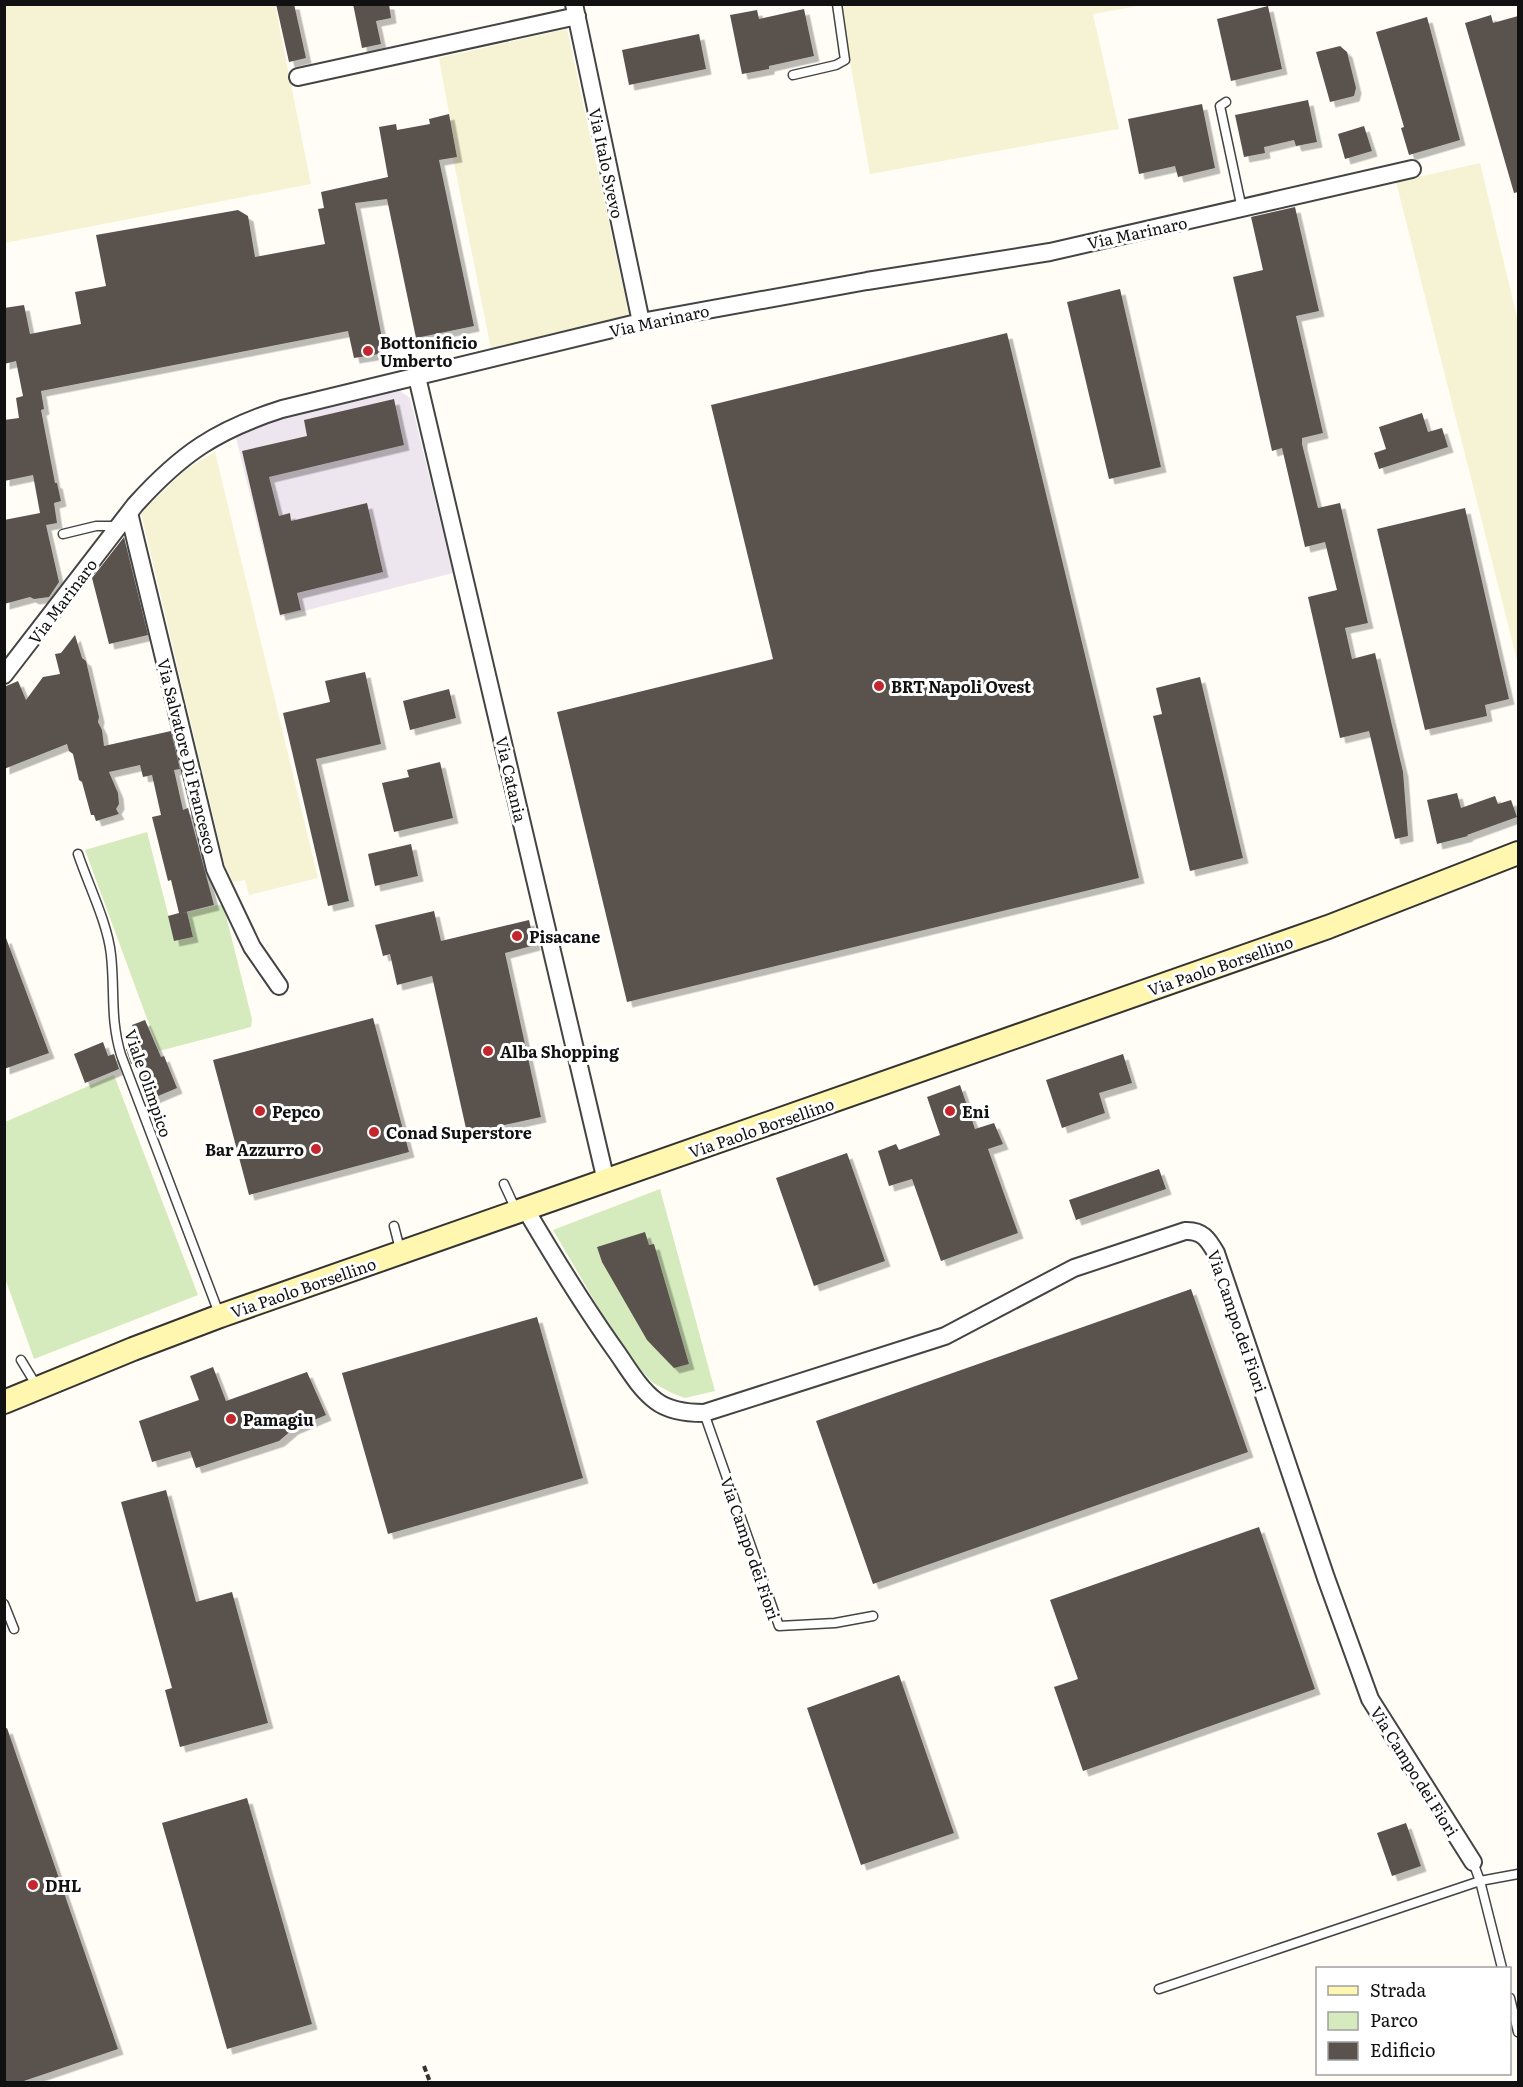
<svg xmlns="http://www.w3.org/2000/svg" width="1523" height="2087" font-family="Literata,serif">
<style>
.industrial{fill:#eee6ef}
.farmland{fill:#f6f3d4}
.green{fill:#d5ebbd}
.building{fill:#5a524d;filter:url(#shadow)}
.lines{fill:none;stroke-linecap:round;stroke-linejoin:round}
.service-casing{stroke:#444;stroke-width:11}
.minor-casing{stroke:#444;stroke-width:20}
.secondary-casing{stroke:#333;stroke-width:26}
.path{stroke:#333;stroke-width:4;stroke-dasharray:6 3;stroke-linecap:butt}
.service{stroke:#fff;stroke-width:8}
.minor{stroke:#fff;stroke-width:16}
.secondary{stroke:#fff6b0;stroke-width:22}
.poi-dot{fill:#c4262e;stroke:#fff;stroke-width:2}
.labels{text-anchor:middle;dominant-baseline:central;stroke-width:6;stroke-linejoin:round;paint-order:stroke}
.street-label{font-size:16px;fill:#111;stroke:#fff}
.poi-label{font-size:16px;font-weight:bold;fill:#111;stroke:#fff;text-anchor:start}
</style>
<defs>
<filter id="shadow"><feDropShadow dx="5.5" dy="5.5" stdDeviation="0" flood-color="#0004"/></filter>
</defs>
<rect width="100%" height="100%" fill="#fffdf5"/>
<path class="industrial" d="M 396,388 L 410,398 L 453,573 L 280,617 L 235,434 L 270,421 Z"/>
<path class="farmland" d="M 5,4 L 275,5 L 311,184 L 5,243 Z
M 840,5 L 1143,5 L 1093,14 L 1119,129 L 870,174 Z
M 567,29 L 629,315 L 491,349 L 453,158 L 457,157 L 439,58 Z
M 1480,163 L 1518,321 L 1518,664 L 1396,182 Z
M 215,452 L 318,878 L 249,895 L 245,880 L 229,883 L 141,513 L 185,470 Z"/>
<path class="green" d="M 147,832 L 175,941 L 193,937 L 187,912 L 223,904 L 252,1019 L 251,1027 L 159,1051 L 85,850 Z
M 114,1075 L 198,1295 L 34,1359 L 5,1278 L 5,1122 Z
M 660,1189 L 715,1391 L 685,1398 L 672,1393 L 653,1383 L 625,1353 L 553,1230 Z"/>
<path class="building" d="M 276,4 L 294,4 L 306,58 L 289,62 Z
M 353,4 L 389,4 L 391,18 L 376,21 L 381,44 L 362,48 Z
M 1268,6 L 1282,69 L 1231,81 L 1217,19 Z
M 804,9 L 814,56 L 769,66 L 769,69 L 742,74 L 730,15 L 757,10 L 759,19 Z
M 1491,15 L 1493,23 L 1518,16 L 1518,192 L 1514,193 L 1465,23 Z
M 1427,17 L 1460,140 L 1409,155 L 1401,128 L 1404,127 L 1376,32 Z
M 699,34 L 706,69 L 629,85 L 622,50 Z
M 1340,46 L 1347,52 L 1356,88 L 1354,96 L 1330,102 L 1316,52 Z
M 1308,100 L 1317,142 L 1296,146 L 1294,140 L 1264,147 L 1265,153 L 1244,157 L 1235,115 Z
M 1202,104 L 1215,168 L 1178,177 L 1175,166 L 1139,174 L 1128,119 Z
M 449,114 L 457,157 L 439,160 L 474,326 L 416,338 L 387,199 L 355,203 L 385,353 L 354,358 L 348,331 L 41,391 L 44,409 L 41,410 L 55,483 L 57,483 L 61,501 L 54,503 L 57,523 L 46,525 L 59,582 L 49,597 L 34,599 L 30,597 L 4,604 L 4,520 L 40,513 L 33,475 L 4,481 L 4,420 L 19,418 L 16,398 L 23,396 L 16,361 L 4,364 L 4,308 L 24,305 L 30,334 L 81,324 L 75,292 L 106,286 L 96,235 L 238,210 L 248,216 L 255,257 L 325,244 L 318,209 L 324,208 L 321,192 L 388,177 L 379,127 L 396,124 L 397,130 L 430,124 L 429,119 Z
M 1364,126 L 1372,151 L 1345,159 L 1338,134 Z
M 1295,207 L 1319,311 L 1296,316 L 1323,433 L 1302,438 L 1302,444 L 1318,508 L 1340,503 L 1368,623 L 1345,628 L 1352,659 L 1375,653 L 1403,772 L 1408,836 L 1395,839 L 1369,731 L 1340,738 L 1308,597 L 1337,590 L 1325,542 L 1305,547 L 1282,448 L 1272,451 L 1233,277 L 1263,270 L 1251,217 Z
M 1120,289 L 1161,467 L 1109,479 L 1067,302 Z
M 1007,333 L 1139,878 L 627,1002 L 557,712 L 773,659 L 711,405 Z
M 394,399 L 404,445 L 269,477 L 279,516 L 290,513 L 291,521 L 367,503 L 383,572 L 297,593 L 301,610 L 280,615 L 242,451 L 307,436 L 304,420 Z
M 1422,413 L 1428,432 L 1442,428 L 1448,447 L 1379,469 L 1374,453 L 1386,449 L 1379,427 Z
M 1465,508 L 1509,699 L 1485,705 L 1487,716 L 1425,730 L 1377,529 Z
M 124,537 L 148,635 L 109,644 L 92,578 Z
M 75,635 L 82,658 L 86,661 L 99,717 L 98,722 L 102,730 L 104,746 L 171,731 L 180,769 L 174,770 L 183,810 L 188,808 L 214,905 L 182,913 L 187,912 L 193,937 L 174,941 L 168,916 L 179,913 L 171,880 L 168,881 L 152,817 L 161,815 L 152,775 L 143,777 L 140,765 L 109,772 L 118,793 L 119,804 L 116,809 L 119,814 L 96,821 L 94,815 L 91,815 L 82,782 L 79,780 L 73,754 L 69,751 L 67,744 L 4,769 L 4,687 L 18,681 L 26,700 L 43,677 L 60,674 L 55,654 L 61,653 Z
M 365,672 L 381,744 L 316,759 L 349,901 L 328,906 L 283,713 L 330,702 L 325,681 Z
M 1200,677 L 1243,858 L 1190,871 L 1153,716 L 1162,714 L 1156,688 Z
M 449,689 L 456,718 L 410,730 L 403,701 Z
M 440,762 L 453,818 L 394,832 L 382,783 L 409,777 L 407,770 Z
M 1457,793 L 1461,808 L 1495,796 L 1498,804 L 1511,800 L 1517,817 L 1467,835 L 1468,836 L 1437,844 L 1427,800 Z
M 411,844 L 418,876 L 375,886 L 368,854 Z
M 434,911 L 441,941 L 529,920 L 535,945 L 505,953 L 541,1117 L 467,1133 L 432,976 L 397,985 L 390,954 L 383,956 L 375,925 Z
M 4,938 L 6,938 L 49,1053 L 4,1069 Z
M 373,1018 L 409,1152 L 249,1195 L 213,1060 Z
M 145,1020 L 161,1057 L 164,1056 L 177,1088 L 151,1099 L 136,1062 L 131,1064 L 126,1049 L 139,1044 L 132,1025 Z
M 103,1042 L 108,1056 L 114,1054 L 119,1069 L 85,1083 L 74,1054 Z
M 1123,1054 L 1132,1083 L 1099,1093 L 1105,1113 L 1062,1128 L 1046,1080 Z
M 960,1085 L 975,1129 L 994,1123 L 1003,1144 L 988,1149 L 1018,1233 L 941,1261 L 912,1179 L 889,1186 L 878,1151 L 896,1144 L 899,1150 L 940,1135 L 927,1097 Z
M 847,1153 L 885,1261 L 814,1286 L 776,1178 Z
M 1159,1169 L 1166,1189 L 1076,1220 L 1069,1200 Z
M 645,1232 L 649,1245 L 654,1244 L 689,1364 L 674,1368 L 647,1340 L 602,1262 L 597,1247 Z
M 1191,1289 L 1248,1452 L 873,1584 L 816,1421 Z
M 537,1317 L 583,1478 L 388,1534 L 342,1373 Z
M 213,1367 L 226,1401 L 307,1372 L 326,1415 L 293,1429 L 279,1441 L 196,1468 L 190,1451 L 152,1462 L 139,1421 L 199,1400 L 190,1376 Z
M 166,1490 L 196,1602 L 232,1592 L 268,1723 L 180,1747 L 165,1690 L 172,1688 L 121,1502 Z
M 1259,1527 L 1315,1689 L 1083,1771 L 1054,1687 L 1078,1679 L 1050,1600 Z
M 899,1675 L 954,1833 L 861,1865 L 807,1708 Z
M 7,1728 L 118,2049 L 21,2082 L 4,2082 L 4,1729 Z
M 247,1798 L 312,2024 L 227,2049 L 162,1823 Z
M 1406,1823 L 1421,1866 L 1392,1876 L 1377,1833 Z"/>
<g class="lines">
<g class="service-casing">
<path id="service" d="M 793,75 L 836,65 L 845,60 L 837,4
M 1226,102 L 1220,106 L 1242,209
M 63,534 L 96,526 L 118,526
M 78,854 C 88,884 108,924 111,955 C 115,991 110,1019 121,1055 L 220,1316
M 504,1184 L 516,1210
M 394,1226 L 401,1253
M 21,1360 L 38,1388
M 704,1413 L 779,1626 L 835,1623 L 873,1616
M 4,1604 L 14,1629
M 1473,1862 L 1480,1881 L 1502,1968
M 1159,1989 L 1480,1881 L 1518,1874
M 1510,1998 L 1518,2032"/>
</g>
<g class="minor-casing">
<path id="minor" d="M 574,4 L 641,322
M 298,77 L 577,16
M 417,377 L 606,1181
M 129,513 L 215,869 L 252,947 L 279,986
M 4,675 L 135,505 C 181,454 216,430 282,409 L 641,322 L 867,281 L 1050,252 L 1412,169
M 526,1210 C 555,1259 585,1308 618,1354 C 629,1370 640,1389 656,1401 C 669,1411 688,1413 704,1413 L 945,1336 L 1074,1268 L 1185,1231 C 1202,1230 1208,1239 1216,1253 L 1326,1578 L 1370,1699 L 1473,1862"/>
</g>
<g class="secondary-casing">
<path id="secondary" d="M 4,1402 L 133,1349 L 220,1316 L 1328,927 L 1518,853"/>
</g>
<path class="path" d="M 424,2066 L 430,2082"/>
<use href="#service" class="service"/>
<use href="#minor" class="minor"/>
<use href="#secondary" class="secondary"/>
</g>
<g class="poi-dot">
<circle cx="368" cy="351" r="6"/>
<circle cx="879" cy="686" r="6"/>
<circle cx="517" cy="936" r="6"/>
<circle cx="488" cy="1051" r="6"/>
<circle cx="260" cy="1111" r="6"/>
<circle cx="950" cy="1111" r="6"/>
<circle cx="374" cy="1132" r="6"/>
<circle cx="316" cy="1149" r="6"/>
<circle cx="231" cy="1419" r="6"/>
<circle cx="33" cy="1885" r="6"/>
</g>
<g class="labels">
<g class="street-label">
<text transform="translate(607 163) rotate(78)">Via Italo Svevo</text>
<text transform="translate(1137 232) rotate(-12)">Via Marinaro</text>
<text transform="translate(659 320) rotate(-12)">Via Marinaro</text>
<text transform="translate(62 601) rotate(-53)">Via Marinaro</text>
<text transform="translate(188 756) rotate(76)">Via Salvatore Di Francesco</text>
<text transform="translate(512 779) rotate(77)">Via Catania</text>
<text transform="translate(1220 965) rotate(-19)">Via Paolo Borsellino</text>
<text transform="translate(149 1083) rotate(71)">Viale Olimpico</text>
<text transform="translate(761 1127) rotate(-19)">Via Paolo Borsellino</text>
<text transform="translate(303 1287) rotate(-19)">Via Paolo Borsellino</text>
<text transform="translate(1238 1321) rotate(71)">Via Campo dei Fiori</text>
<text transform="translate(751 1548) rotate(71)">Via Campo dei Fiori</text>
<text transform="translate(1415 1771) rotate(58)">Via Campo dei Fiori</text>
</g>
<g class="poi-label">
<text x="380" y="342">Bottonificio<tspan x="380" dy="18">Umberto</tspan></text>
<text x="891" y="686">BRT Napoli Ovest</text>
<text x="529" y="936">Pisacane</text>
<text x="500" y="1051">Alba Shopping</text>
<text x="272" y="1111">Pepco</text>
<text x="962" y="1111">Eni</text>
<text x="386" y="1132">Conad Superstore</text>
<text x="304" y="1149" text-anchor="end">Bar Azzurro</text>
<text x="243" y="1419">Pamagiu</text>
<text x="45" y="1885">DHL</text>
</g>
</g>
<rect width="1523" height="2087" fill="none" stroke="#111111" stroke-width="12"/>
<rect x="1316" y="1967" width="195" height="108" fill="#ffffff" stroke="#a0a0a0" stroke-width="1.5"/>
<rect x="1328" y="1986" width="30" height="9" fill="#fff6b0" stroke="#a0a0a0" stroke-width="1.5"/>
<text x="1370" y="1997" font-size="18" fill="#111111">Strada</text>
<rect x="1328" y="2012" width="30" height="18" fill="#d5ebbd" stroke="#a0a0a0" stroke-width="1.5"/>
<text x="1370" y="2027" font-size="18" fill="#111111">Parco</text>
<rect x="1328" y="2042" width="30" height="18" fill="#5a524d" stroke="#a0a0a0" stroke-width="1.5"/>
<text x="1370" y="2057" font-size="18" fill="#111111">Edificio</text>
</svg>
